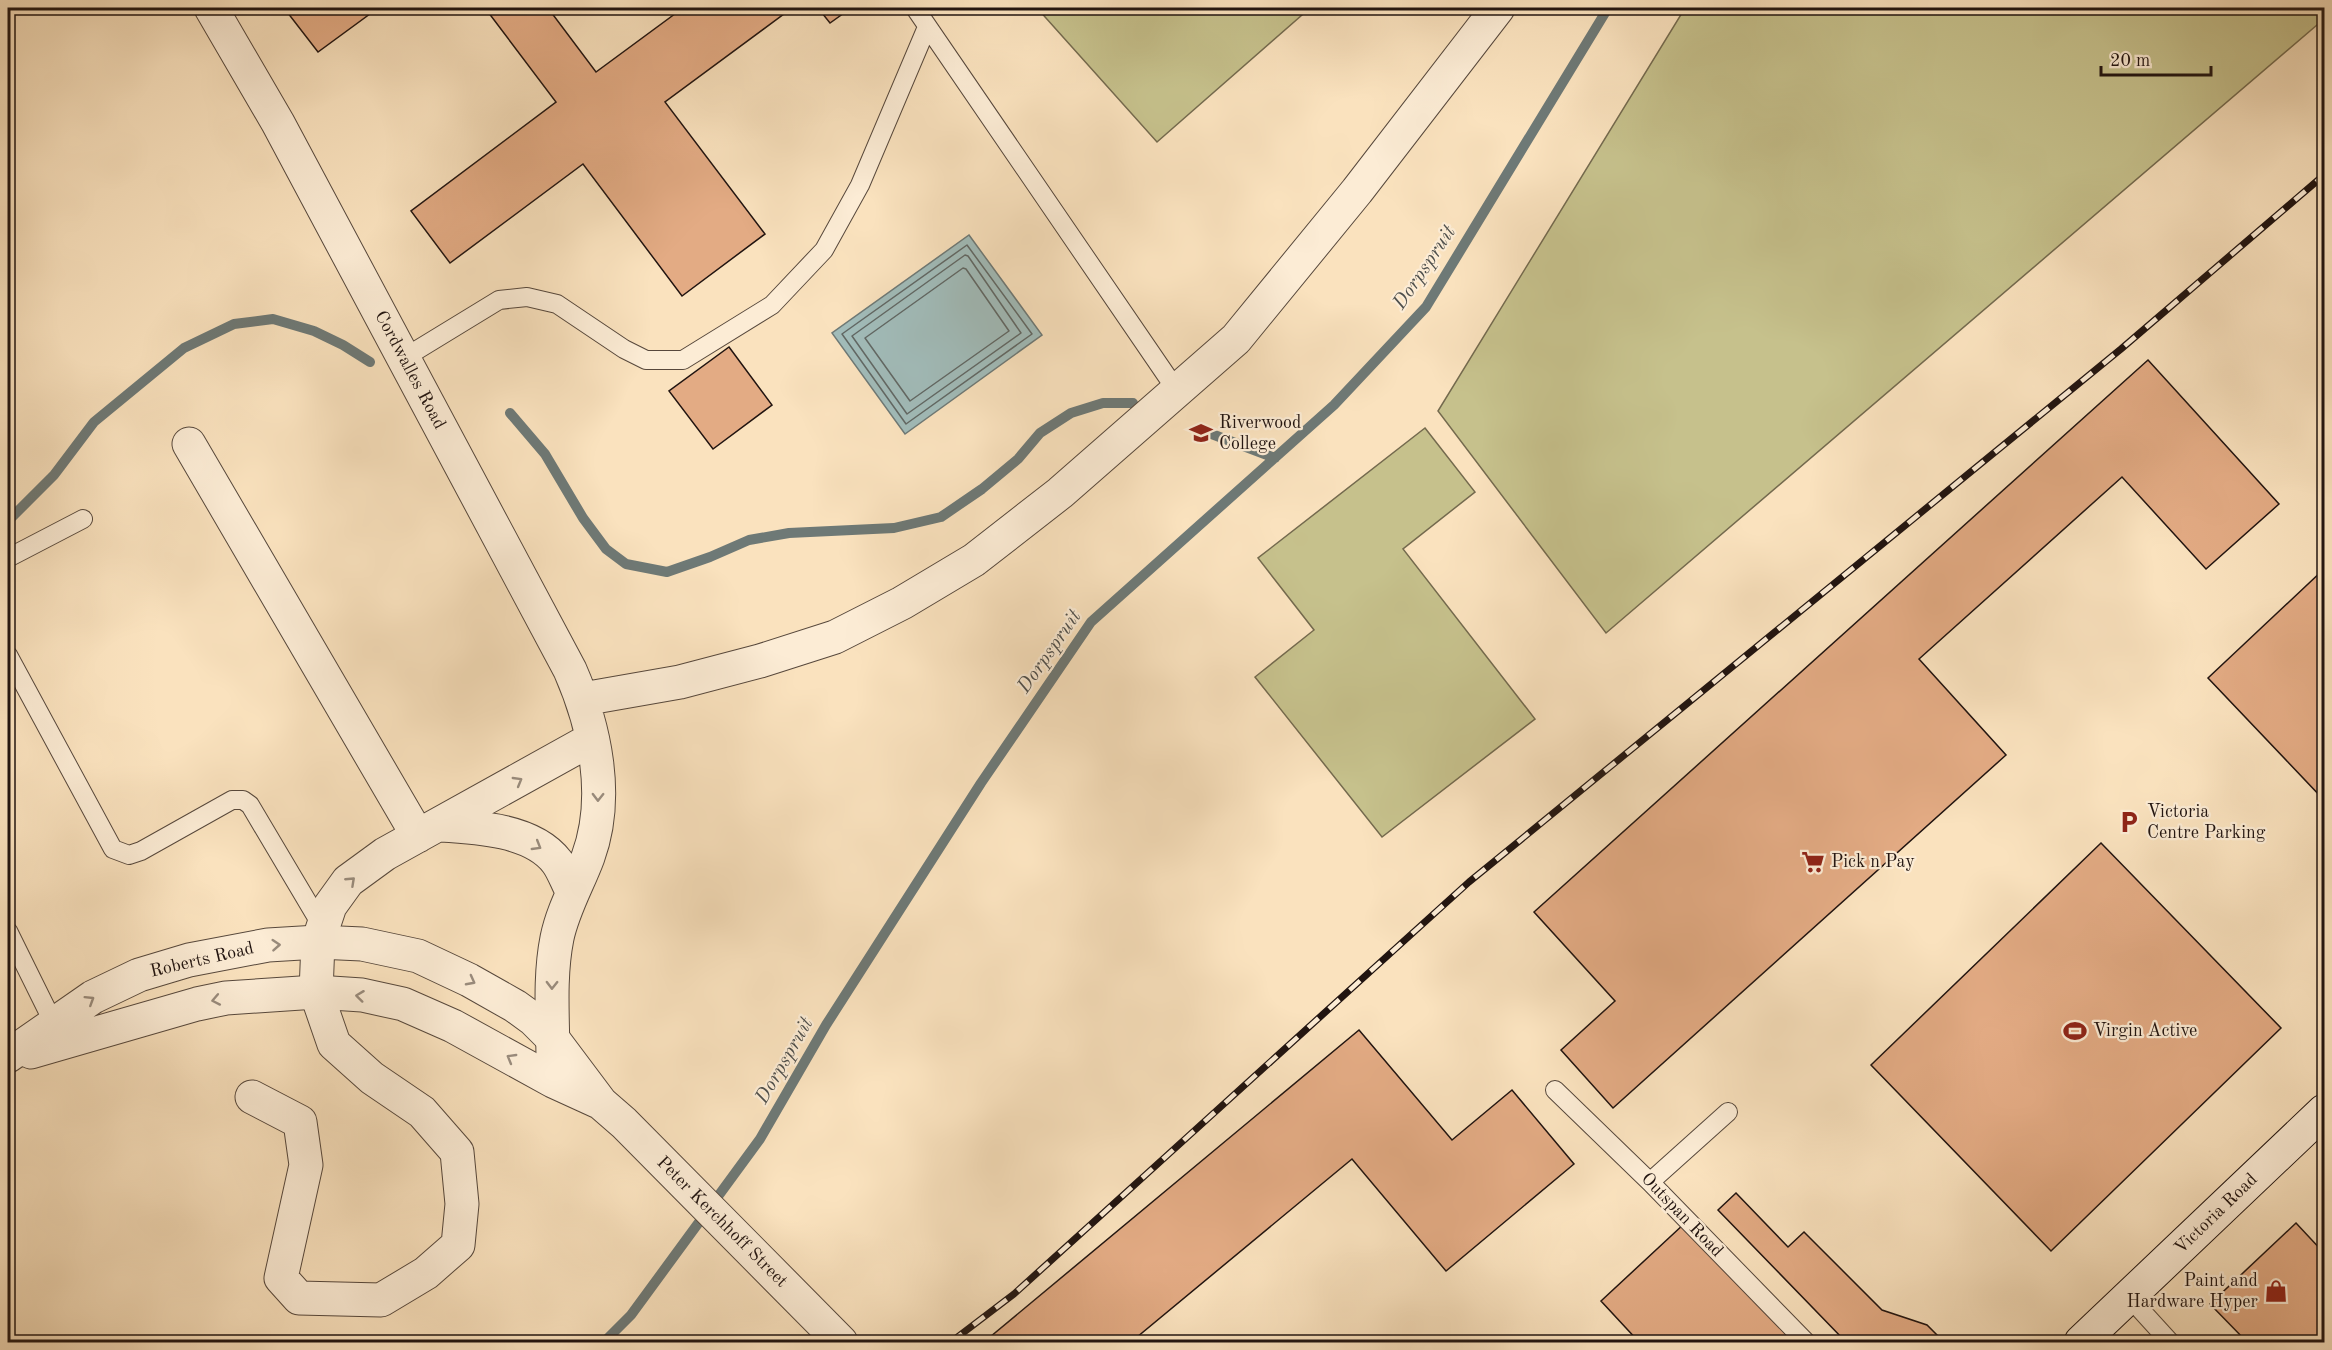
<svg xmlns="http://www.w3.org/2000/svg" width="2332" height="1350" font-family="'Old Standard TT',serif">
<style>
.green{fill:#c6c18c;stroke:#746a4e;stroke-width:1.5}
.water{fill:#a1bcba;stroke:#6e7976;stroke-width:1.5}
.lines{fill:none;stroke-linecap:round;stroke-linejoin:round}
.shore{stroke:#616865;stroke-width:1.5}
.stream{stroke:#6e7976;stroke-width:10}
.building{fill:#e3ab84;stroke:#211410;stroke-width:1.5}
.service-casing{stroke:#57483c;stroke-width:20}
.minor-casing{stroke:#57483c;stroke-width:35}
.tertiary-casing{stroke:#57483c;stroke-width:35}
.secondary-casing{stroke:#211410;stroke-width:35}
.service{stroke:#fcecd5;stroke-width:18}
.minor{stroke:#fcecd5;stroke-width:33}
.tertiary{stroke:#fcecd5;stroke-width:33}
.secondary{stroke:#fcecd5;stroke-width:33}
.rail-casing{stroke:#211410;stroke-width:7}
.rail{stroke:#fcecd5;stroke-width:4.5;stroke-dasharray:14;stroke-linecap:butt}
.oneway{stroke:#998b7c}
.labels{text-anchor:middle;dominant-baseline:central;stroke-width:4.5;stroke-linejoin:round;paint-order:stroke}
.street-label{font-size:18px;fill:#211410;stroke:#fcecd5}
.poi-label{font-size:18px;fill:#211410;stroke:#fcecd5;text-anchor:start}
.water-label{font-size:20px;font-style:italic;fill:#4e4f4c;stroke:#fcecd5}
</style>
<rect width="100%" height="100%" fill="#fae2be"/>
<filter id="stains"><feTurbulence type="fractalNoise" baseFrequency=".00333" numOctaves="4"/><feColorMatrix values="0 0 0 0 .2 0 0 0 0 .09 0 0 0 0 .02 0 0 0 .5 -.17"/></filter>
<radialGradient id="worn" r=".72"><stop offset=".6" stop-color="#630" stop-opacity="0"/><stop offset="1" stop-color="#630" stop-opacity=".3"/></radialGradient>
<path class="green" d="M 1037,8 L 1310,8 L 1157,142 Z
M 1685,8 L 2324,8 L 2324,19 L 1606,633 L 1438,411 Z
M 1425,428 L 1475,492 L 1403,549 L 1535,719 L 1382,837 L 1255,677 L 1314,630 L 1258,558 Z"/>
<path class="water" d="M 969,235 L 1042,335 L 905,434 L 832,333 Z"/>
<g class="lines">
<path class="shore" d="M 967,245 L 1032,334 L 906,424 L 842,334 Z
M 965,255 L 968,256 L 1021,333 L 907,414 L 852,336 Z
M 963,268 L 966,269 L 1009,331 L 910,401 L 865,338 Z"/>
<path class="stream" d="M 510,413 L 545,454 L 583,518 L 606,549 L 626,564 L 667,572 L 710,557 L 749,540 L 789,533 L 894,528 L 941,517 L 982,489 L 1018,459 L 1040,433 L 1071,413 L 1103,403 L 1133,403
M 1209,433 L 1275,458
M 8,521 L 54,475 L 94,422 L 184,348 L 234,324 L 273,319 L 314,331 L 343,345 L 370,362
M 604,1342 L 631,1315 L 760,1139 L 826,1025 L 981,783 L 1091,622 L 1334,405 L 1426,307 L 1608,8"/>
</g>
<path class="building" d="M 284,8 L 378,8 L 318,52 Z
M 485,8 L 548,8 L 596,72 L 683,8 L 792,8 L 665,102 L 765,234 L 682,296 L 583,164 L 450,263 L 411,211 L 556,102 Z
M 818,8 L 851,8 L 830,23 Z
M 729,347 L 772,405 L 713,449 L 669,391 Z
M 2148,360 L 2279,504 L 2206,569 L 2122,477 L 1919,659 L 2006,755 L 1613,1108 L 1561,1050 L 1615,1001 L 1534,912 Z
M 2324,569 L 2324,800 L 2208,678 Z
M 2101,843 L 2281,1028 L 2051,1251 L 1871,1065 Z
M 1359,1030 L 1452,1140 L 1512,1090 L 1574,1164 L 1446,1271 L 1352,1159 L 1131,1342 L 984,1342 Z
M 1736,1193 L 1788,1247 L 1804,1232 L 1882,1310 L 1927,1325 L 1944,1342 L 1846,1342 L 1718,1210 Z
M 1685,1223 L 1793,1342 L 1639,1342 L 1601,1301 Z
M 2296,1223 L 2324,1253 L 2324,1342 L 2247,1342 L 2210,1304 Z"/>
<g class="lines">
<g class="service-casing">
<path id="service" d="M 915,8 L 1177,391
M 404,358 L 499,300 L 527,297 L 557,304 L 624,349 L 646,360 L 683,360 L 772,305 L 824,250 L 860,185 L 927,27
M 8,558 L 83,519
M 8,655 L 113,849 L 129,855 L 141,851 L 232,800 L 243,800 L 250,805 L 323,928
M 8,931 L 54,1024
M 1555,1090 L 1650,1182 L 1806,1342
M 1650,1182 L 1728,1112
M 2129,1297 L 2170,1342"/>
</g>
<g class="minor-casing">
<path id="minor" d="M 211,8 L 278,123 L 570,670 C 595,727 610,797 588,857 C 578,884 563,909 557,938 C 549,978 553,1020 553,1061
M 189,444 L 418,836
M 583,699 L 680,682 L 760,661 L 835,637 L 902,603 L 974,560 L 1060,493 L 1236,339 L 1357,191 L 1498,8
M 440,825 C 477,827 533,830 557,862 C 563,870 567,882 572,891
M 252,1097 L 300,1122 L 306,1165 L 281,1278 L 299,1298 L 381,1300 L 426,1273 L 458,1245 L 462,1204 L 457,1152 L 422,1112 L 372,1078 L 334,1044 L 316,992 L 318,942 L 330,906 L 348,881 L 385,854 L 592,739"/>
</g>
<g class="tertiary-casing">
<path id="tertiary" d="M 31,1052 L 197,1004 L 226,998 L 316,992 L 362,995 L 403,1004 L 453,1026 L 553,1081 L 599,1102
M 8,1056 L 93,997 L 139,975 L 189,960 L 268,945 L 318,942 L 362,944 L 418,956 L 469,980 L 515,1006 L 533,1019 L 553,1039 L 601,1103 L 624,1123 L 841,1342"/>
</g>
<g class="secondary-casing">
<path id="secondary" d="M 2081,1342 L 2324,1111"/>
</g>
<use href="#service" class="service"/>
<use href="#minor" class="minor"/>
<use href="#tertiary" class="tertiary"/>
<use href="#secondary" class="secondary"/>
<g class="rail-casing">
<path id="rail" d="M 951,1342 L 1014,1294 L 1469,882 L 2121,349 L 2324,175"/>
</g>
<use href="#rail" class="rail"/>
</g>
<defs><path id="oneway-chevron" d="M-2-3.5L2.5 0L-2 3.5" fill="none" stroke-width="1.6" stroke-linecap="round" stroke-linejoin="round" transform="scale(1.5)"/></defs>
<g class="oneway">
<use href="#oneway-chevron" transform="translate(518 781) rotate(-30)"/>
<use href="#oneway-chevron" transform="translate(598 797) rotate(91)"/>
<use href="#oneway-chevron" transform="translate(537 846) rotate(31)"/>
<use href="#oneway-chevron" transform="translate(351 881) rotate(-43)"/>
<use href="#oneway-chevron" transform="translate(276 945) rotate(-4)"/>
<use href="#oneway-chevron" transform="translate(471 981) rotate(28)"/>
<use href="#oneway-chevron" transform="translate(552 985) rotate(91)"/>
<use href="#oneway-chevron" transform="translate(360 996) rotate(-173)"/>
<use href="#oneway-chevron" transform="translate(90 1000) rotate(-32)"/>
<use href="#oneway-chevron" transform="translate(216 1000) rotate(169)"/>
<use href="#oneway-chevron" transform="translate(511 1058) rotate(-150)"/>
</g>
<defs>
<g id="school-bare" transform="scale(1.8)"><path d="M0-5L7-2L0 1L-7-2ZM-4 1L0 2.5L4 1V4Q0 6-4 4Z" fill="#8f2418" stroke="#fcecd5" stroke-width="2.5" paint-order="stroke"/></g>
<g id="parking-bare" transform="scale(1.8)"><path d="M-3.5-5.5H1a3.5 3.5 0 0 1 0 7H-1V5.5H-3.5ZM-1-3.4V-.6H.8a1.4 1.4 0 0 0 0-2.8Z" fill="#8f2418" stroke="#fcecd5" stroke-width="2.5" paint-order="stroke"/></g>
<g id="supermarket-bare" transform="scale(1.8)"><path d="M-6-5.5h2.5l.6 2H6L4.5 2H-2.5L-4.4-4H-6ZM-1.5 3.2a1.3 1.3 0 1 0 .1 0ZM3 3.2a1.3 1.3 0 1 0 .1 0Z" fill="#8f2418" stroke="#fcecd5" stroke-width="2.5" paint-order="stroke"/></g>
<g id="stadium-bare" transform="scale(1.8)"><path d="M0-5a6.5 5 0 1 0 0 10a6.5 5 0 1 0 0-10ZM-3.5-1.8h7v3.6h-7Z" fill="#8f2418" stroke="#fcecd5" stroke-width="2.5" paint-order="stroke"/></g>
<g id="shop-bare" transform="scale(1.8)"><path d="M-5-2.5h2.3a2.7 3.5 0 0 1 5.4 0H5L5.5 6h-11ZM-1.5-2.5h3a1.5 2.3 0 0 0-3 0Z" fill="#8f2418" stroke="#fcecd5" stroke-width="2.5" paint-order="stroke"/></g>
</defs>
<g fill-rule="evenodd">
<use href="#school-bare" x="1201" y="433"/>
<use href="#parking-bare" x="2129" y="822"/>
<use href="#supermarket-bare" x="1813" y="862"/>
<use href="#stadium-bare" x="2075" y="1031"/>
<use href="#shop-bare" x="2276" y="1291"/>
</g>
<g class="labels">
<g class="street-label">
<text transform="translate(410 370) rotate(62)">Cordwalles Road</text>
<text transform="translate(202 960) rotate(-13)">Roberts Road</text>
<text transform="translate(2216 1214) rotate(-44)">Victoria Road</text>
<text transform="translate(1682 1215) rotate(46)">Outspan Road</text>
<text transform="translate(722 1222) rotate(45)">Peter Kerchhoff Street</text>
</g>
<g class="poi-label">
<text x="1219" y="423">Riverwood<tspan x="1219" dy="21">College</tspan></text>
<text x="2147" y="812">Victoria<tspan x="2147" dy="21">Centre Parking</tspan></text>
<text x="1831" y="862">Pick n Pay</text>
<text x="2093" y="1031">Virgin Active</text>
<text x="2258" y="1281" text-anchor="end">Paint and<tspan x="2258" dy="21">Hardware Hyper</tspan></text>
</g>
<g class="water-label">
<text transform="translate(1425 268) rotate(-56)">Dorpspruit</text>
<text transform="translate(1050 652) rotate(-55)">Dorpspruit</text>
<text transform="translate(785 1061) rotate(-60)">Dorpspruit</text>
</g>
</g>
<rect width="2332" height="1350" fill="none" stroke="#fae2be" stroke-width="30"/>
<rect x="9" y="9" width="2314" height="1332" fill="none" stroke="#211410" stroke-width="3"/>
<rect x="15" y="15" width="2302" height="1320" fill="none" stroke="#211410" stroke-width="1.5"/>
<path d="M2101 66v9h110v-9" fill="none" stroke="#211410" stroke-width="3"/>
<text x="2110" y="66" font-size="18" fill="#211410" stroke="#fcecd5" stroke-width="4.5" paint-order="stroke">20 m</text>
<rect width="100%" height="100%" filter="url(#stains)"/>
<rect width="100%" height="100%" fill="url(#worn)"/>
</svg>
